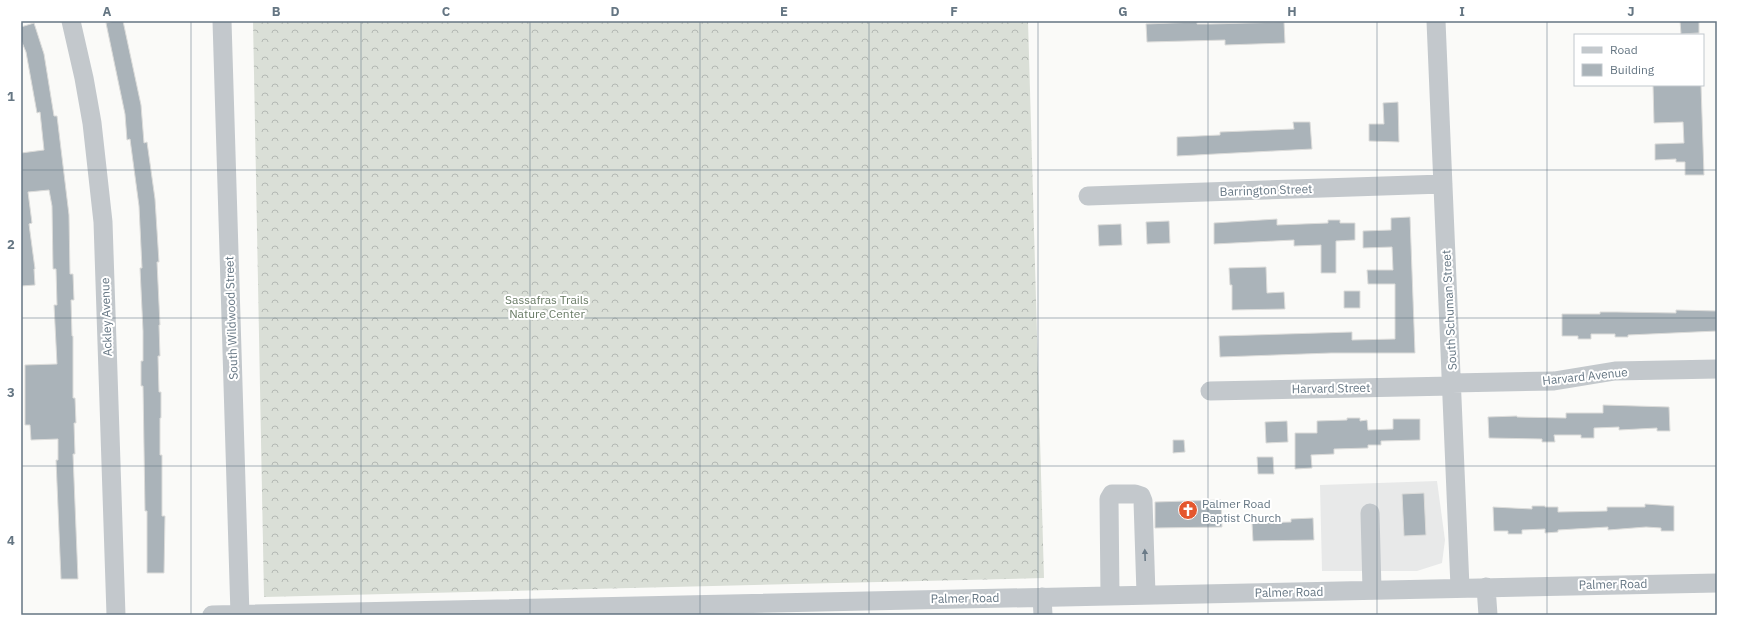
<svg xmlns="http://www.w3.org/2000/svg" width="1738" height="636" font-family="'IBM Plex Sans',sans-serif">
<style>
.built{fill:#e8e9e9}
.forest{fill:url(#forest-crowns)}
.building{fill:#aab3b9;stroke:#dcdcda}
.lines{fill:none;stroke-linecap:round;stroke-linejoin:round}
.minor{stroke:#c3c8cc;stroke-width:19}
.oneway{fill:#6a7a87}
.grid{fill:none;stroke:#657683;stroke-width:1;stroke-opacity:0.55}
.labels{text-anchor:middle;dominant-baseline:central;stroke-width:4;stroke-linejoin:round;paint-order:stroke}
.street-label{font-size:12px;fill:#657683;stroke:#fff}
.park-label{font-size:12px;fill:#687a64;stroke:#fff}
.poi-label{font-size:12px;fill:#657683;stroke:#fff;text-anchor:start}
.neatline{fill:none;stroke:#657683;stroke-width:1.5}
.grid-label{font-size:13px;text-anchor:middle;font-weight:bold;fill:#657683}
</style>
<defs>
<pattern id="forest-crowns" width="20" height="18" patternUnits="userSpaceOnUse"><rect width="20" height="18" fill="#dadfd7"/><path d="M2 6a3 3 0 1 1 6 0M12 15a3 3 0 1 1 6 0" fill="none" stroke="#b4b9b4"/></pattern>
</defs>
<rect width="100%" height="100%" fill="#fafaf8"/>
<path class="built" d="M 1437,481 L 1445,540 L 1442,563 L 1417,571 L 1322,571 L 1320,485 Z"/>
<path class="forest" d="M 253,21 L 1028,21 L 1044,578 L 264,597 Z"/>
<path class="building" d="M 114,21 L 123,21 L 141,105 L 144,143 L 147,142 L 155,199 L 159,262 L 157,262 L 160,325 L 159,325 L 160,356 L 158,356 L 159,392 L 161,392 L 161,418 L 160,418 L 160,455 L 162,455 L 162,516 L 165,516 L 164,573 L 147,573 L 147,511 L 145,511 L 143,386 L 141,386 L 141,361 L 143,361 L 143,331 L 140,268 L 142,268 L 139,206 L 130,139 L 127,140 L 125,114 L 106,23 Z
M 1680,21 L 1699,21 L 1699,33 L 1681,34 Z
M 1197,22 L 1197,24 L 1210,24 L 1284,22 L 1285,43 L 1225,45 L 1225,40 L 1147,42 L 1146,24 Z
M 34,23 L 44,54 L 54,116 L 57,116 L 69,215 L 70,274 L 73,274 L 74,300 L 71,300 L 72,336 L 73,336 L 73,398 L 75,398 L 76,423 L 74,423 L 75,454 L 73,454 L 78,579 L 61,579 L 56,460 L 58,460 L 58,439 L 31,440 L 30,425 L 25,425 L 25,365 L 57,364 L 54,305 L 57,305 L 56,269 L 53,269 L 52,206 L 49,190 L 28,192 L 32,223 L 29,224 L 35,269 L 34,269 L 35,285 L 21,286 L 21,153 L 44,150 L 40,112 L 37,113 L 26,52 L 21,40 L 21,27 Z
M 1653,85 L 1701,85 L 1704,175 L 1685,175 L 1685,162 L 1676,162 L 1676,159 L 1655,160 L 1655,144 L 1684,143 L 1683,122 L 1654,123 Z
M 1398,102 L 1399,142 L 1369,141 L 1369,124 L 1384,124 L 1383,103 Z
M 1293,122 L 1310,122 L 1312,149 L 1177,156 L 1177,137 L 1220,135 L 1220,132 L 1294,129 Z
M 1410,217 L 1415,353 L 1331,353 L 1220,357 L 1219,336 L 1352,332 L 1352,340 L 1395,339 L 1395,284 L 1368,284 L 1367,270 L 1393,270 L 1392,247 L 1363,248 L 1363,231 L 1391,230 L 1391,218 Z
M 1277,219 L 1277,225 L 1328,223 L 1328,220 L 1340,220 L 1340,223 L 1355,223 L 1355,240 L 1336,241 L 1336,273 L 1321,273 L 1321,245 L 1294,246 L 1294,240 L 1214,244 L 1214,223 Z
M 1169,221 L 1170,243 L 1147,244 L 1146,222 Z
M 1121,224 L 1122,245 L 1099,246 L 1098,225 Z
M 1266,267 L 1267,293 L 1284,292 L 1285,309 L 1232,310 L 1232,285 L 1230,285 L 1229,268 Z
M 1344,291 L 1360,291 L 1360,308 L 1344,308 Z
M 1676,310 L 1717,311 L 1717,331 L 1628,335 L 1628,337 L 1615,337 L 1615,334 L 1591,334 L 1591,339 L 1578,339 L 1578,336 L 1562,336 L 1562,314 L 1600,314 L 1600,312 L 1616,312 L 1676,313 Z
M 1603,405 L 1669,407 L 1670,431 L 1657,431 L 1657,428 L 1619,430 L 1619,427 L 1594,428 L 1594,438 L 1581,438 L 1581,435 L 1554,435 L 1555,442 L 1542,442 L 1542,439 L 1489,438 L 1488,417 L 1517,416 L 1517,417 L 1566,418 L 1566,413 L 1603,413 Z
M 1347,418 L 1360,418 L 1360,421 L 1367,420 L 1368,430 L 1393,429 L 1393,419 L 1420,419 L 1420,440 L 1381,441 L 1381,445 L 1368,445 L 1368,448 L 1334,449 L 1334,454 L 1311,455 L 1312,468 L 1295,469 L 1295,433 L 1317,433 L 1317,421 L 1347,420 Z
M 1287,421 L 1288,442 L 1266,443 L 1265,422 Z
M 1173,440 L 1184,440 L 1185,452 L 1173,453 Z
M 1257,457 L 1273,457 L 1274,474 L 1258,474 Z
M 1424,493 L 1426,535 L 1404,536 L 1402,494 Z
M 1221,500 L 1222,527 L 1155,528 L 1155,502 Z
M 1645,504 L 1674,506 L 1674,531 L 1661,531 L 1661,528 L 1646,527 L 1608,530 L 1608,527 L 1558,530 L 1558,532 L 1545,533 L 1545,529 L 1522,530 L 1522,534 L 1508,534 L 1508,531 L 1494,531 L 1493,507 L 1532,509 L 1532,506 L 1545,506 L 1545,507 L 1558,507 L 1558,512 L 1607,511 L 1607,507 L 1645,507 Z
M 1313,518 L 1314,540 L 1253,541 L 1252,523 L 1291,522 L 1291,519 Z"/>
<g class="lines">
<path class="minor" d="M 71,21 L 84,78 L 92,123 L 103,222 L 116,615
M 222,21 L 240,615
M 1436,21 L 1460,587
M 1088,196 L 1443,184
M 1452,383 L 1554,381 L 1615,371 L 1717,369
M 1210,391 L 1452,386
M 1370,513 L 1372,590
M 1486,587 L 1488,615
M 1110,595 L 1109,499 L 1112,494 L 1135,494 L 1141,496 L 1143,501 L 1146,594
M 1042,597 L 1043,615
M 212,615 L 1717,583"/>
</g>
<defs><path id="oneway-solid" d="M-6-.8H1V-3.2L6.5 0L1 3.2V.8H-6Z"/></defs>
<use class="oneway" href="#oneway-solid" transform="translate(1145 555) rotate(-92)"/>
<path class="grid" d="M 191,21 L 191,615M 361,21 L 361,615M 530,21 L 530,615M 700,21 L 700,615M 869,21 L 869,615M 1038,21 L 1038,615M 1208,21 L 1208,615M 1377,21 L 1377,615M 1547,21 L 1547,615M 21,170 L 1717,170M 21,318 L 1717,318M 21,466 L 1717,466"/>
<defs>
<g id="church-disc" transform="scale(1)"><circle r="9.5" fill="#e4572e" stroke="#fff"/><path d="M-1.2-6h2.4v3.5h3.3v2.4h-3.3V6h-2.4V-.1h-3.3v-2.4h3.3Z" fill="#fff"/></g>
</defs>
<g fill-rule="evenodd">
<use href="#church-disc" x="1188" y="510"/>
</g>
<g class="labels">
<g class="street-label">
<text transform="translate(1266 190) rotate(-2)">Barrington Street</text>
<text transform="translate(1449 310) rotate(-93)">South Schuman Street</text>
<text transform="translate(106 317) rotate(-92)">Ackley Avenue</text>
<text transform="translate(231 318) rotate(-92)">South Wildwood Street</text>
<text transform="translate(1585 376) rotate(-6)">Harvard Avenue</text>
<text transform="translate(1331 388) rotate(-1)">Harvard Street</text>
<text transform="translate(1613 584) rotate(-1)">Palmer Road</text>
<text transform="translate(1289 592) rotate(-1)">Palmer Road</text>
<text transform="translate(965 598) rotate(-1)">Palmer Road</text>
</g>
<g class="park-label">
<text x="547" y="299">Sassafras Trails<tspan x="547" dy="14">Nature Center</tspan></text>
</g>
<g class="poi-label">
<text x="1202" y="503">Palmer Road<tspan x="1202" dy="14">Baptist Church</tspan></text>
</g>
</g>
<rect width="1738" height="636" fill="none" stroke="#ffffff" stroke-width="44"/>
<rect x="1574" y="34" width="130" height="52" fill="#ffffff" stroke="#c1c8cd"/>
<rect x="1582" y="47" width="20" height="6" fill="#c3c8cc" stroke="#c1c8cd"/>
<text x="1610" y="54" font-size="12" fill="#657683">Road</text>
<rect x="1582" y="64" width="20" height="12" fill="#aab3b9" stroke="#c1c8cd"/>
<text x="1610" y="74" font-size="12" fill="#657683">Building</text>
<rect x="22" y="22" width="1694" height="592" class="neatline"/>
<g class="grid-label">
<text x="107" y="16">A</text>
<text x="276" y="16">B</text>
<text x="446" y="16">C</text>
<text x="615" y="16">D</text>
<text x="784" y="16">E</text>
<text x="954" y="16">F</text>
<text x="1123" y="16">G</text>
<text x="1292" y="16">H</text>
<text x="1462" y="16">I</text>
<text x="1631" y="16">J</text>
<text x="11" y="101">1</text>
<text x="11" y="249">2</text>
<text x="11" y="397">3</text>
<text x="11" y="545">4</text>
</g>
</svg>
